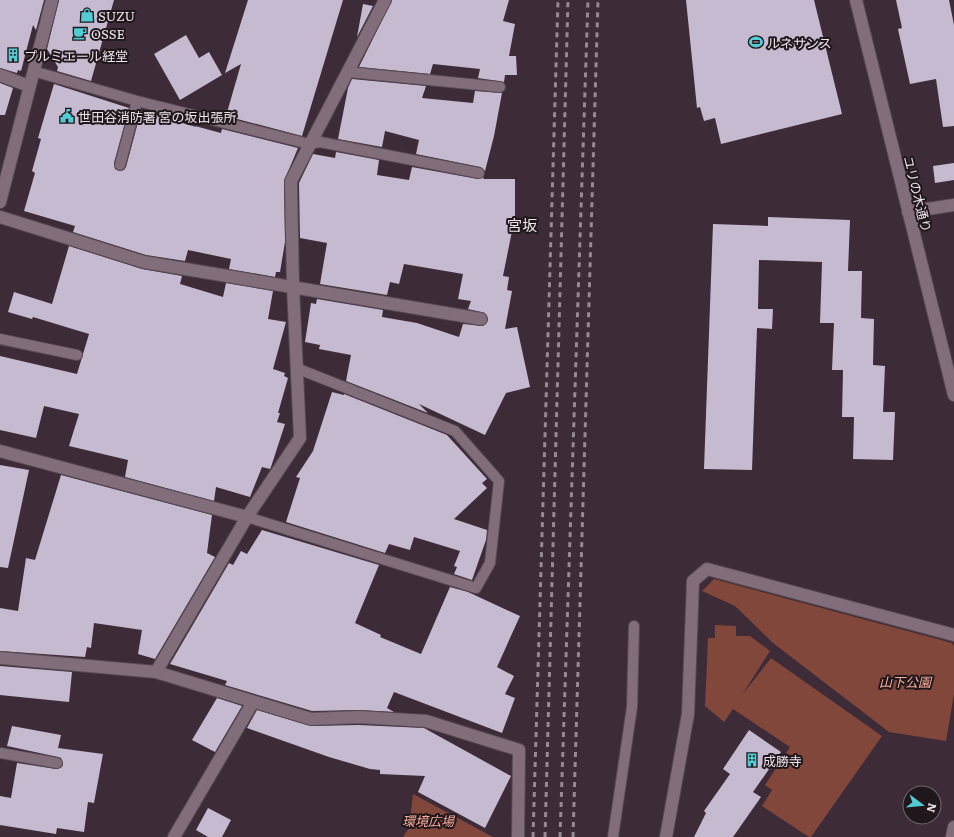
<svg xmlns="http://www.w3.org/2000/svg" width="954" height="837" font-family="Literata,'Noto Sans JP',serif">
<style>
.green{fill:#81473b}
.building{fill:#c6bad0}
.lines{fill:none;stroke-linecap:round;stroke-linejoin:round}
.service-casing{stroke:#584a54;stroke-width:12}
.minor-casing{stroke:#584a54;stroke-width:14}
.tertiary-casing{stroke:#584a54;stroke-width:14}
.secondary-casing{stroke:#584a54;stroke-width:14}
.service{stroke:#826e7b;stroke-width:10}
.minor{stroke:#826e7b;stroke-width:12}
.tertiary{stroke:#826e7b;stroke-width:12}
.secondary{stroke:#826e7b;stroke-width:12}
.rail{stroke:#988a94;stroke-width:3;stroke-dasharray:5 5;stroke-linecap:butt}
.labels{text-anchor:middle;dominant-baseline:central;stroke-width:4;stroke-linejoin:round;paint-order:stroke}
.poi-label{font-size:13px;fill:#efe4eb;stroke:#1f171c;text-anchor:start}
.street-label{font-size:13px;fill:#efe4eb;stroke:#1f171c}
.park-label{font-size:13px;font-style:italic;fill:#fdae9c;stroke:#1f171c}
.quarter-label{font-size:15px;fill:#efe4eb;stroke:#1f171c}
</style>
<rect width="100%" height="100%" fill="#3d2b38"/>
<path class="green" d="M 714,579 L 952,643 L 954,646 L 954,694 L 946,741 L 889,732 L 773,643 L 735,606 L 702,591 Z
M 715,625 L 736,626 L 736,636 L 750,636 L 770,651 L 742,695 L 771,658 L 882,736 L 811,837 L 809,837 L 762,806 L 772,790 L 765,785 L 790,747 L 733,709 L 724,722 L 705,706 L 708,638 L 715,638 Z
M 413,794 L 493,837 L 403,837 L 409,828 Z"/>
<path class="building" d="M 0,0 L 44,0 L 36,30 L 33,25 L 21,71 L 18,70 L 17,73 L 0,68 Z
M 59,0 L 114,0 L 91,81 L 57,71 L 58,67 L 47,49 Z
M 248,0 L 343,0 L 302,136 L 226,116 L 241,64 L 225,73 Z
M 392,0 L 509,0 L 503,21 L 515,24 L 509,56 L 516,56 L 517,75 L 505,75 L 504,82 L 478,78 L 480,69 L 433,64 L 430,74 L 359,67 Z
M 686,0 L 814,0 L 842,114 L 721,144 L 715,118 L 704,121 L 700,107 L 697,108 Z
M 896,0 L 949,0 L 954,25 L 954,126 L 943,127 L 936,79 L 910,84 L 898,29 L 902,28 Z
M 363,4 L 373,6 L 357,37 Z
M 186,35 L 199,58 L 209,52 L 222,75 L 180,100 L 154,54 Z
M 352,79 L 426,86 L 422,98 L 473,103 L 475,91 L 502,93 L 494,136 L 485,171 L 480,167 L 416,154 L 419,140 L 385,131 L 382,147 L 338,139 L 348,88 Z
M 0,83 L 13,88 L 5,115 L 0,115 Z
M 54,84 L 129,108 L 114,163 L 115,169 L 119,171 L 124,170 L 126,167 L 141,111 L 196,127 L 195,126 L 221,133 L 222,129 L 298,148 L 284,181 L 285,242 L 280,272 L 276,272 L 275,277 L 229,269 L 231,259 L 188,250 L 185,261 L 146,255 L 73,232 L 75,226 L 24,211 L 35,173 L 32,171 L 41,139 L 38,138 Z
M 336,152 L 379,160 L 377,175 L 409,180 L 412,167 L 478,179 L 484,177 L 483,179 L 515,179 L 515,216 L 503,276 L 509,277 L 507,290 L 512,291 L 505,329 L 517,327 L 530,387 L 506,393 L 485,435 L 419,404 L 428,413 L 346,381 L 351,355 L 319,349 L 320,345 L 305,342 L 311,303 L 316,304 L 317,299 L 383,310 L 382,317 L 417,323 L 459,337 L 463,324 L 483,326 L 488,320 L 485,313 L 468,309 L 471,301 L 458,299 L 463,274 L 404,264 L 399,284 L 390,282 L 387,295 L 320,284 L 327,243 L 300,238 L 299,183 L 313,154 L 335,158 Z
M 954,163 L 954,180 L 935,183 L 933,166 Z
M 768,217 L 850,220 L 848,271 L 862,271 L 861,318 L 874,319 L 873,365 L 885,366 L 883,412 L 895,412 L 893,460 L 853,459 L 854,417 L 842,417 L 843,370 L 832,370 L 834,323 L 820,323 L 822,262 L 759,260 L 758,309 L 773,309 L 772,329 L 757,328 L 752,470 L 704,469 L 713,224 L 768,226 Z
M 69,246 L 142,269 L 182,276 L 180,284 L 223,297 L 226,283 L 273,291 L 268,319 L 286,322 L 273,369 L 285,373 L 284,376 L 288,378 L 278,413 L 280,413 L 277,422 L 285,424 L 271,467 L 270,469 L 262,467 L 250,497 L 216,487 L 214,501 L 125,477 L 128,460 L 69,446 L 79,414 L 44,406 L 36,438 L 0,430 L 0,356 L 77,374 L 89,334 L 33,317 L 32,319 L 8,312 L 14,292 L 52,304 Z
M 332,392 L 344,395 L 344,394 L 447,435 L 487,479 L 482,483 L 487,488 L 454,519 L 487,530 L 486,540 L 472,580 L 454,574 L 457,567 L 454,566 L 460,551 L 414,537 L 410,550 L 389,544 L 385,553 L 286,522 L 300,478 L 296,477 L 313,451 Z
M 0,465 L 29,470 L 8,568 L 0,567 Z
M 61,475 L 212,515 L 207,553 L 215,557 L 155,659 L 138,654 L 142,630 L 94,623 L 91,648 L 87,647 L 85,657 L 0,651 L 0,608 L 18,611 L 26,558 L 35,560 Z
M 262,530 L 379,565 L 355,623 L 381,635 L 380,637 L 421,654 L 450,587 L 468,592 L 520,616 L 497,667 L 514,676 L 505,694 L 515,698 L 502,733 L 394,692 L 387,708 L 394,712 L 359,710 L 312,711 L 225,685 L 227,681 L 170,664 L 229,563 L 233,565 L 241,551 L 247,554 Z
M 0,666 L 72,672 L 69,702 L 0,695 Z
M 217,698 L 242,706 L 215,752 L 192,740 Z
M 257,710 L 311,726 L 359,725 L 424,728 L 511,776 L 485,828 L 418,792 L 425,776 L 380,774 L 380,770 L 370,769 L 329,757 L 247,728 Z
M 12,726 L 61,735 L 58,748 L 103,754 L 94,803 L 88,802 L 84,832 L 57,828 L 56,834 L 0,825 L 0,796 L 11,798 L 17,763 L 56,769 L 62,767 L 63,764 L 61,758 L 58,757 L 7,746 Z
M 749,730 L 781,752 L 753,792 L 761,797 L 733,837 L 694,837 L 706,813 L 704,811 L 730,774 L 723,769 Z
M 208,808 L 231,820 L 222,837 L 208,837 L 196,830 Z"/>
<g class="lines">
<g class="service-casing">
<path id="service" d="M 33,71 L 137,101 L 120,165
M 348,72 L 500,87
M 137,101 L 309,144 L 320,142 L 479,173
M 0,339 L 77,355
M 247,517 L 476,588 L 490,563 L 499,481 L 455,431 L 296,368
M 0,753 L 57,763
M 613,837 L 632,707 L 634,626"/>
</g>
<g class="minor-casing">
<path id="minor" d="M 0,75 L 29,86
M 908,212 L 954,205
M 0,217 L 144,262 L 481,319
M 0,451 L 247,517
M 0,658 L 156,672 L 311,719 L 359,717 L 426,721 L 519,750 L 518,837
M 156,672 L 247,517 L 300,438 L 293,287 L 291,181 L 385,0
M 174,837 L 253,702
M 666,837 L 688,714 L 693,581 L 707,569 L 954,635"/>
</g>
<g class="tertiary-casing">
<path id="tertiary" d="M 856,0 L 954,395
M 952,837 L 954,827"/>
</g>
<g class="secondary-casing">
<path id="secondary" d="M 0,202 L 52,0"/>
</g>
<use href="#service" class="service"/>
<use href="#minor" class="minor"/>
<use href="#tertiary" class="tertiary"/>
<use href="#secondary" class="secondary"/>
<path class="rail" d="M 533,837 L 558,0
M 545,837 L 568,0
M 560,837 L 588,0
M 573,837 L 598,0"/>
</g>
<defs>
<g id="shop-bare" transform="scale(1.08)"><path d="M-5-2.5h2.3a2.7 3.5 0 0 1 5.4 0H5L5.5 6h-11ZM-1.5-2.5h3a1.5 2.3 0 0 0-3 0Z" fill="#51ccd4" stroke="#1f171c" stroke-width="2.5" paint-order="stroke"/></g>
<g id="cafe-bare" transform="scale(1.08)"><path d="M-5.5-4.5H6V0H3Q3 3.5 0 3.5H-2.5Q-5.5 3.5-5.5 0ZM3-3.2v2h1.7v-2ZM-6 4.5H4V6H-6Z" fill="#51ccd4" stroke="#1f171c" stroke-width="2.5" paint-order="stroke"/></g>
<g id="stadium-bare" transform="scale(1.08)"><path d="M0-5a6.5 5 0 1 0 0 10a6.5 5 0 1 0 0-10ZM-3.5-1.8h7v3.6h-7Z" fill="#51ccd4" stroke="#1f171c" stroke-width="2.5" paint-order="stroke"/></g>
<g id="building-bare" transform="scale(1.08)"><path d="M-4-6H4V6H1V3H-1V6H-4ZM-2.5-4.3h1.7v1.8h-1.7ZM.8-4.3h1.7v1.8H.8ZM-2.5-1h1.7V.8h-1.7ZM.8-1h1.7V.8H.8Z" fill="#51ccd4" stroke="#1f171c" stroke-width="2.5" paint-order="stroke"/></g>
<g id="civic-bare" transform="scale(1.08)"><path d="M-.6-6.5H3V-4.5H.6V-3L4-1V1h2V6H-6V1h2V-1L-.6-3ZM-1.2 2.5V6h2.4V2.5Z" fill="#51ccd4" stroke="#1f171c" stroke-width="2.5" paint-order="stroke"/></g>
</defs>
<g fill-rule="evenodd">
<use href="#shop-bare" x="87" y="15"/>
<use href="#cafe-bare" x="80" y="33"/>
<use href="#stadium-bare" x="756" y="42"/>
<use href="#building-bare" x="13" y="55"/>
<use href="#civic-bare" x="67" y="116"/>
<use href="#building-bare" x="752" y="760"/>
</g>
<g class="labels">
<g class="poi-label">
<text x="98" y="15">SUZU</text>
<text x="91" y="33">OSSE</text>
<text x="767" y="42">ルネサンス</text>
<text x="24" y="55">プルミエール経堂</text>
<text x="78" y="116">世田谷消防署 宮の坂出張所</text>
<text x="763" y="760">成勝寺</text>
</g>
<g class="street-label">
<text transform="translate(918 194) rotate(76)">ユリの木通り</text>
</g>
<g class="park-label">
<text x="905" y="681">山下公園</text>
<text x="428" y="820">環境広場</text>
</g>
<g class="quarter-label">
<text x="522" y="224">宮坂</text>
</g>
</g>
<g transform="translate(922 805) rotate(106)"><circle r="19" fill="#1f171c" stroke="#72696f"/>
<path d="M0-3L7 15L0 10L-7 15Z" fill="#51ccd4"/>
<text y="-6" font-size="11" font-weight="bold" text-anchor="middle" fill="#efe4eb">N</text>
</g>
</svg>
